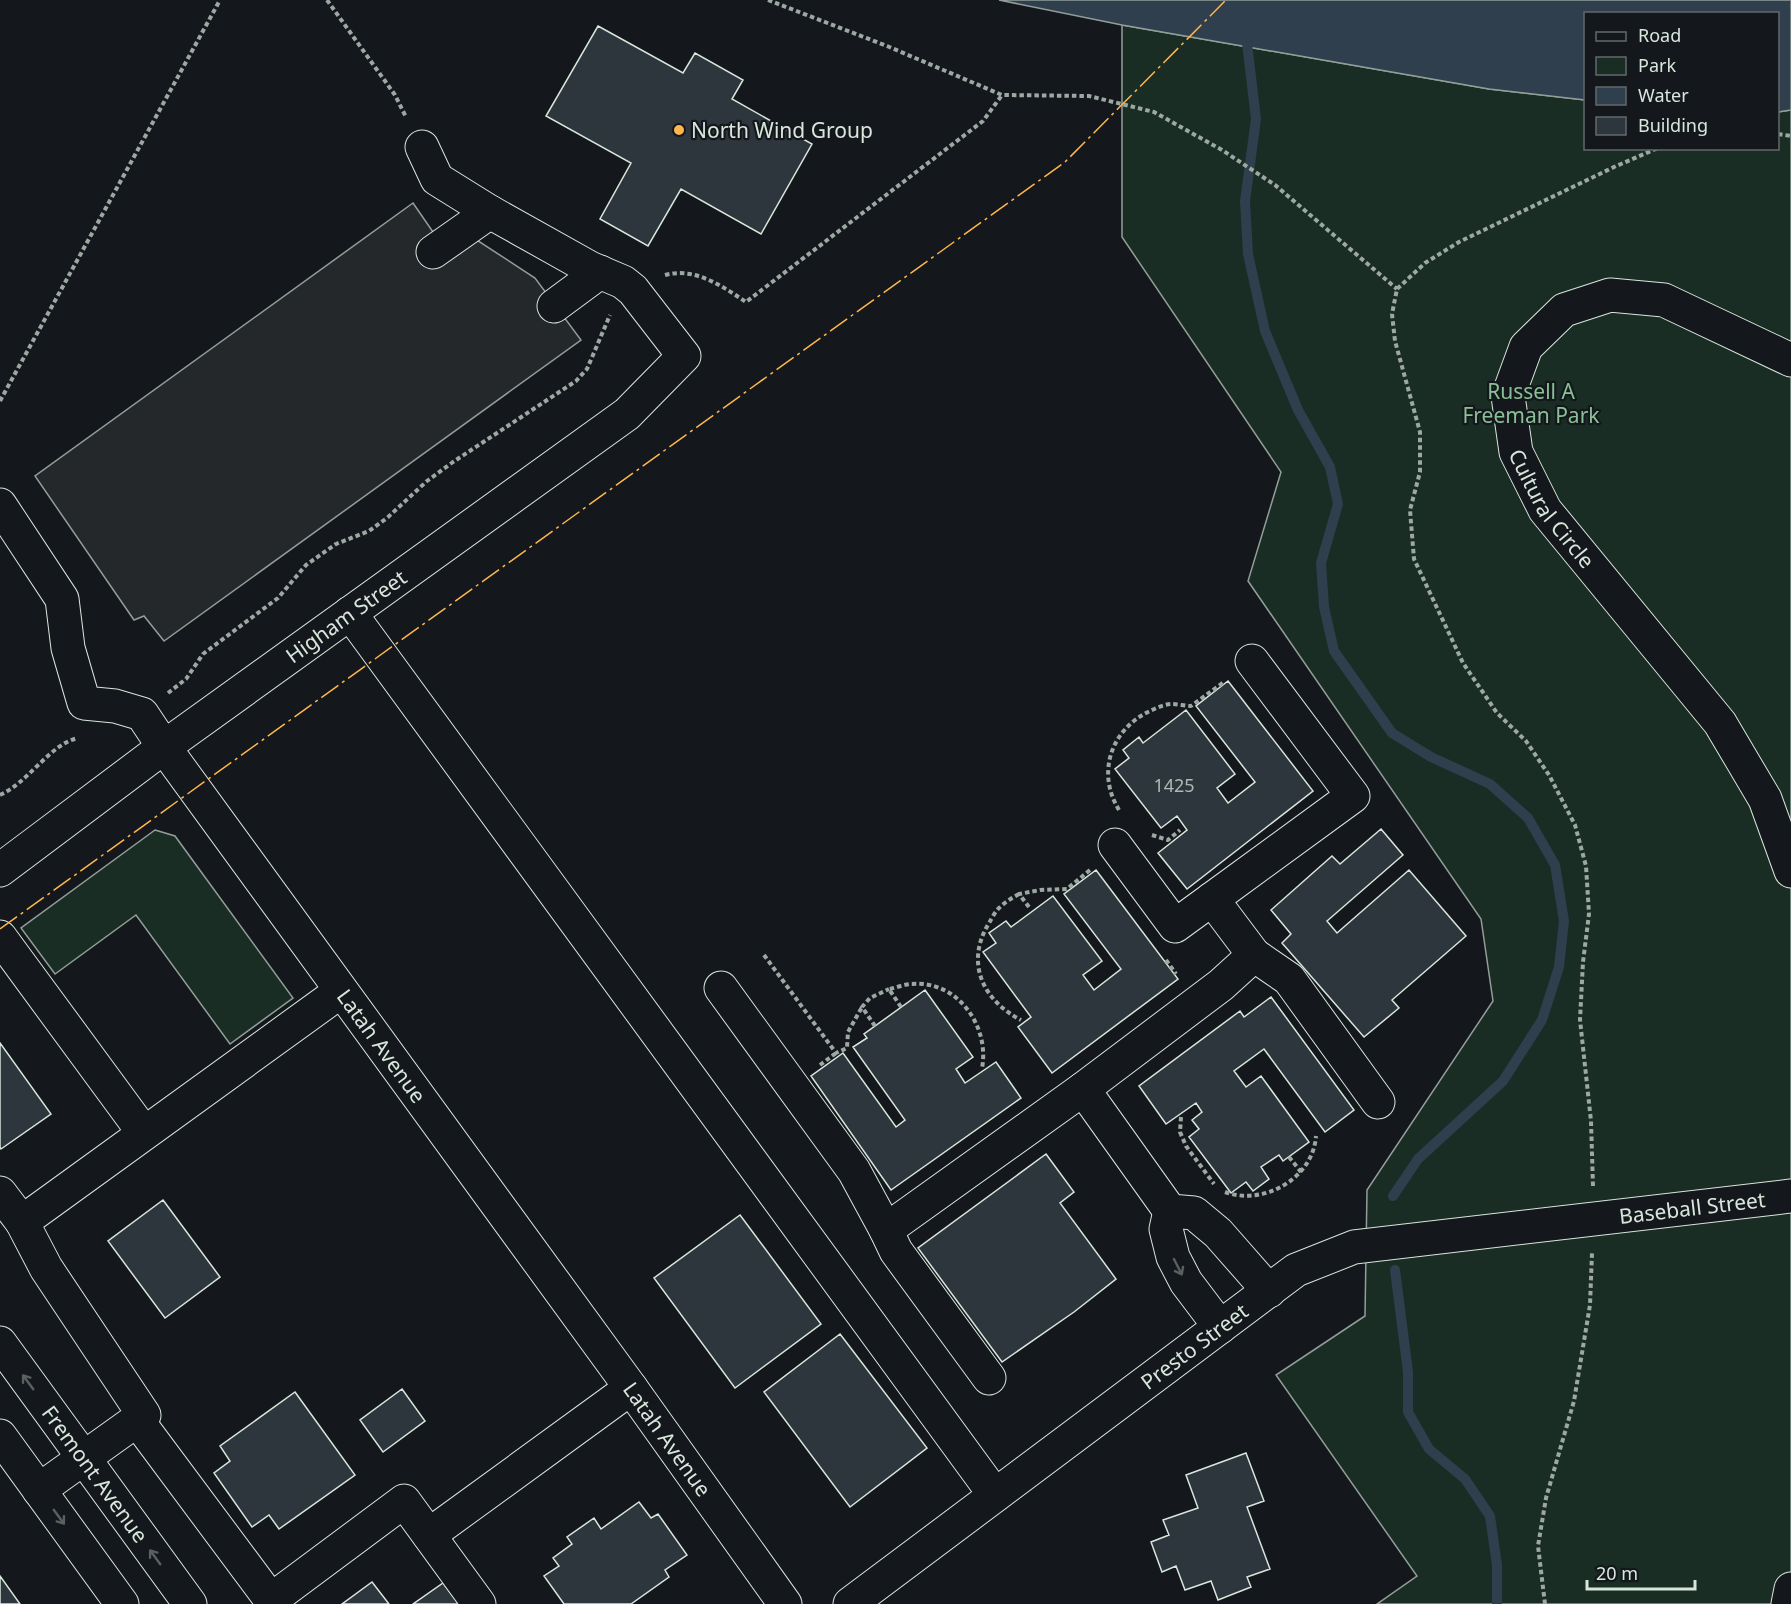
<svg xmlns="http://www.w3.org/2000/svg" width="1791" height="1604" font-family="'Noto Sans',sans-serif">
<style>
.green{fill:#1a2d24;stroke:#939e99;stroke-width:1.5}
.parking{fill:#24282b;stroke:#939e99;stroke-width:1.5}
.water{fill:#2f3f4d;stroke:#939e99;stroke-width:1.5}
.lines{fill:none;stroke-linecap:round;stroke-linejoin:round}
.stream{stroke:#2f3f4d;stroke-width:10}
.building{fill:#2c363c;stroke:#d8e6dc;stroke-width:1.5}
.minor-casing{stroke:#d8e6dc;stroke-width:35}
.path{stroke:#9da8a2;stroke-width:4;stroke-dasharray:4.5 3;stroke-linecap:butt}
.minor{stroke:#14181c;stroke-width:33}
.power{stroke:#ffb74d;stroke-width:1.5;stroke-dasharray:21 4.5 3 4.5;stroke-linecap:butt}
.oneway{stroke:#59605f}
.poi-dot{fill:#ffb74d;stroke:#14181c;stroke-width:2}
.labels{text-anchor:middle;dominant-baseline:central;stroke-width:4.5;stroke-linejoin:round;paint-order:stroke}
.number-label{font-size:18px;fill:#adbab4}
.poi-label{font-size:21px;fill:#d8e6dc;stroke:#14181c;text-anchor:start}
.park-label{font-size:21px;fill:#8ac095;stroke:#14181c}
.street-label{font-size:21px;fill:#d8e6dc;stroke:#14181c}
</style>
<rect width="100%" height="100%" fill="#14181c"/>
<path class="green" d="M 1122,25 L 1489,89 L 1585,100 L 1586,148 L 1778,148 L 1778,112 L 1791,110 L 1791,1604 L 1377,1604 L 1417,1576 L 1276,1375 L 1365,1316 L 1367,1190 L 1493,1001 L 1481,919 L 1248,581 L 1281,472 L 1122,237 Z
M 155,830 L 175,836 L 293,998 L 230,1044 L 136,915 L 55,974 L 21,928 Z"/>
<path class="parking" d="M 413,203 L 444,248 L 466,233 L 535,278 L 581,340 L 164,641 L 144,616 L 134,620 L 35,476 Z"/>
<path class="water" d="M 999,0 L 1791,0 L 1791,110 L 1778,112 L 1778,14 L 1586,14 L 1585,100 L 1489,89 L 1122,25 Z"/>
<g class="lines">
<path class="stream" d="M 1246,35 L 1256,119 L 1245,201 L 1248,254 L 1265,331 L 1298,410 L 1330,467 L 1338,504 L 1321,563 L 1324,607 L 1334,651 L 1392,733 L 1431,757 L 1490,784 L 1528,818 L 1555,865 L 1564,921 L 1559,967 L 1542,1020 L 1503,1081 L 1418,1159 L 1393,1196
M 1395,1270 L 1408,1372 L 1408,1412 L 1429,1449 L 1465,1479 L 1490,1516 L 1497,1565 L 1497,1604"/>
</g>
<path class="building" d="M 598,26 L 683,73 L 695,53 L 743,80 L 732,99 L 812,144 L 761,234 L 681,189 L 648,246 L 600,219 L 631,163 L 546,116 Z
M 1228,681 L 1313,791 L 1187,889 L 1158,853 L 1187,830 L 1177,816 L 1161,828 L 1115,769 L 1129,758 L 1123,750 L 1139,737 L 1143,743 L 1186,710 L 1235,774 L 1217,788 L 1228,803 L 1255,782 L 1196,706 Z
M 1381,829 L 1403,855 L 1327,921 L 1337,933 L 1409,870 L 1466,936 L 1392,1000 L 1399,1008 L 1364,1037 L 1282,943 L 1291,934 L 1271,910 L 1332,856 L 1340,864 Z
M 1096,870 L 1178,979 L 1052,1073 L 1018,1027 L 1031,1017 L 983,952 L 996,943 L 989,933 L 1006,921 L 1011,927 L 1053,896 L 1102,961 L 1083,975 L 1094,990 L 1121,969 L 1064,894 Z
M 925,990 L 973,1057 L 956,1069 L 965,1083 L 996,1062 L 1021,1098 L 891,1190 L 811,1076 L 843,1053 L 896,1127 L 905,1120 L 853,1047 L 867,1038 L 864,1034 Z
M 1271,997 L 1354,1110 L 1325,1132 L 1264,1049 L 1234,1071 L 1246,1087 L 1261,1076 L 1309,1142 L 1283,1161 L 1279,1155 L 1261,1167 L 1269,1179 L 1253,1191 L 1246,1182 L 1231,1193 L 1189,1137 L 1199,1129 L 1192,1120 L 1202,1112 L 1196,1103 L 1166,1124 L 1139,1086 L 1240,1011 L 1244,1017 Z
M 0,1043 L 51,1114 L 1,1149 L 0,1147 Z
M 1046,1154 L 1074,1192 L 1060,1203 L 1116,1279 L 1074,1312 L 1002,1362 L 918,1248 Z
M 163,1200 L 220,1277 L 165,1318 L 108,1241 Z
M 740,1215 L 821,1324 L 735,1388 L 654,1278 Z
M 840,1334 L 927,1448 L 850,1507 L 764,1392 Z
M 402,1389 L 425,1421 L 383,1452 L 360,1420 Z
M 295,1392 L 355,1475 L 279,1529 L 269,1515 L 252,1527 L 214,1473 L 230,1461 L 220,1446 Z
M 1246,1453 L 1264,1501 L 1247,1507 L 1270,1569 L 1247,1577 L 1251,1587 L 1218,1600 L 1211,1581 L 1185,1590 L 1176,1566 L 1162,1572 L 1151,1542 L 1169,1535 L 1163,1520 L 1198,1508 L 1186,1475 Z
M 639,1502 L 651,1518 L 658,1514 L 687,1555 L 665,1570 L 669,1577 L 631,1604 L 564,1604 L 544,1576 L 559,1566 L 553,1558 L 572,1544 L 567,1537 L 594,1518 L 601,1529 Z
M 0,1576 L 20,1604 L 0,1604 Z
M 372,1582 L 389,1604 L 342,1604 Z
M 443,1583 L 459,1604 L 413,1604 Z"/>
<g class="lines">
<g class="minor-casing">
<g id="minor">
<path d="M 433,252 L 490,212"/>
<path d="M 554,306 L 600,272"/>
<path id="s1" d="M 1791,360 L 1664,300 L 1610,295 L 1564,310 L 1526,347 L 1508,396 L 1516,452 L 1545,510 L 1720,723 L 1765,799 L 1791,871"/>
<path id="s2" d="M 0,505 L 62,599 L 68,648 L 84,703 L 115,706 L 142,714 L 164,747 L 631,1388 L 785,1604"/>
<path d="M 350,613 L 995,1495"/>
<path d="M 1115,845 L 1175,926 L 1212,899"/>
<path id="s3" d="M 0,870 L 164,747 L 627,414 L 684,356 L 633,290 L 623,282 L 590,268 L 490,212 L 437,179 L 422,147"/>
<path d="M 0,937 L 144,1133"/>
<path d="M 1254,955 L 1289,979 L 1378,1102"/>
<path d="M 721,988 L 854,1171 L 886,1230 L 1083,1089 L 1221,985 L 1254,955 L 1212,899 L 1353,796 L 1252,661"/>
<path d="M 1083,1089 L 1170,1211 L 1194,1213 L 1218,1233 L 1269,1291"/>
<path d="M 0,1193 L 22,1222"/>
<path d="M 1170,1211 L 1166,1229 L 1173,1257 L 1186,1282 L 1220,1327"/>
<path d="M 886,1230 L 896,1251 L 989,1378"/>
<path id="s4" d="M 0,1343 L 190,1604"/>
<path d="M 137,1420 L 271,1600 L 404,1501 L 479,1604"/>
<path d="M 0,1436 L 122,1604"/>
<path d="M 39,1490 L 144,1415 L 46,1268 L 22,1222 L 341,991"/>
<path d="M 429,1535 L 631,1388"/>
<path id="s5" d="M 850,1604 L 1296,1270 L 1354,1247 L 1791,1196"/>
<path d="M 1788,1604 L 1791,1589"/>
</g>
</g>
<path class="path" d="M 327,0 L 395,95 L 406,117
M 768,0 L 887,46 L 1002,95 L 1089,96 L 1154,112 L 1222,150 L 1275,185 L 1397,289
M 1778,134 L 1791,136
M 665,275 C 695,267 722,286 746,302 L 983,121 L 1002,95
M 0,401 L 220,0
M 168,693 L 186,679 L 203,654 L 278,598 L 306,565 L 336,544 L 369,531 L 387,518 L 427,481 L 453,462 L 576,381 L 587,369 L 610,315
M 0,795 C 29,782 50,744 78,738
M 1119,810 C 1096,773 1111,729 1150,711 C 1156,708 1165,704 1172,704 C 1178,704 1185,706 1191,706 L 1224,682
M 1152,835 L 1168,840 L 1180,830
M 1019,894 C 1012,898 1005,902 999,908 C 995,912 992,918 989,923 C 965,962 982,1000 1021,1020
M 1029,907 L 1019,894 L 1040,890 L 1067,889 L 1090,870
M 764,955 L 836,1053 L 847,1048 L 848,1032 L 862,1007
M 1166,960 L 1176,974
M 901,1007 L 889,989 C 896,988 904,984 912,984 C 957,980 990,1026 982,1068
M 875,1026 L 862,1007 L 870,998 L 889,989
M 820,1065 L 836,1053
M 1181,1117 L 1180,1132 L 1186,1146 L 1214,1184
M 1289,1157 L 1301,1172
M 1593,1186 L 1591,1121 L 1580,1020 L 1583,962 L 1589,914 L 1586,866 L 1575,825 L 1549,775 L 1526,741 L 1497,713 L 1463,663 L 1414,559 L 1410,510 L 1420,472 L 1420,432 L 1395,341 L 1392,314 L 1397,289 L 1425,263 L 1459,242 L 1614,167 L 1658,148
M 1225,1192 C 1263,1206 1313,1179 1316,1136
M 1545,1604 L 1538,1546 L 1546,1498 L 1574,1401 L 1590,1305 L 1592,1253"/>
<use href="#minor" class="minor"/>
<path class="power" d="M 0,929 L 1065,162 L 1226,0"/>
</g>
<defs><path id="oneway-shaft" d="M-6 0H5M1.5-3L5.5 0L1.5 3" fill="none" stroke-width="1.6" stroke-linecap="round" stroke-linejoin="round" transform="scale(1.5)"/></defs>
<g class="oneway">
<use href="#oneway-shaft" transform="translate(1178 1267) rotate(63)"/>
<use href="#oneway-shaft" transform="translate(28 1382) rotate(-126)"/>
<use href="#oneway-shaft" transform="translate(59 1517) rotate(54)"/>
<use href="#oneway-shaft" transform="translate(155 1557) rotate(-126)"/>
</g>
<circle class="poi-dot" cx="679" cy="130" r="6"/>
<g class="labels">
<g class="number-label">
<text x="1174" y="785">1425</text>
</g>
<g class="poi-label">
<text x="691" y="130">North Wind Group</text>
</g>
<g class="park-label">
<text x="1531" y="391">Russell A<tspan x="1531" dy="24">Freeman Park</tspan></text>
</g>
<g class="street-label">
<text stroke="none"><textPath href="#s1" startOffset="472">Cultural Circle</textPath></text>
<text stroke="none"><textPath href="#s3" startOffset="429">Higham Street</textPath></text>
<text stroke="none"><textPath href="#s2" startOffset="688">Latah Avenue</textPath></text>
<text stroke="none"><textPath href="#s5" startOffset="960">Baseball Street</textPath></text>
<text stroke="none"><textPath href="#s5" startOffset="430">Presto Street</textPath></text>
<text stroke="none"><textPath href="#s2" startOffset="1174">Latah Avenue</textPath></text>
<text stroke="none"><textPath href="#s4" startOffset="162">Fremont Avenue</textPath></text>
</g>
</g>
<rect x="1584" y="12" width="195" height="138" fill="#14181c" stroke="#626a69" stroke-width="1.5"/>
<rect x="1596" y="32" width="30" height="9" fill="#14181c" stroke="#626a69" stroke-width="1.5"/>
<text x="1638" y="42" font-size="18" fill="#d8e6dc">Road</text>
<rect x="1596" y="57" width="30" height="18" fill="#1a2d24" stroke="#626a69" stroke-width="1.5"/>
<text x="1638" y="72" font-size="18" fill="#d8e6dc">Park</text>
<rect x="1596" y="87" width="30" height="18" fill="#2f3f4d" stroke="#626a69" stroke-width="1.5"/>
<text x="1638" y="102" font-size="18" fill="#d8e6dc">Water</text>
<rect x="1596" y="117" width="30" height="18" fill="#2c363c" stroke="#626a69" stroke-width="1.5"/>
<text x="1638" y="132" font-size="18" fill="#d8e6dc">Building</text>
<path d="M1587 1580v9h108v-9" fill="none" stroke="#d8e6dc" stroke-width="3"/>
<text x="1596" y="1580" font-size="18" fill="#d8e6dc" stroke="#14181c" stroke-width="4.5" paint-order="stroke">20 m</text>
</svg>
